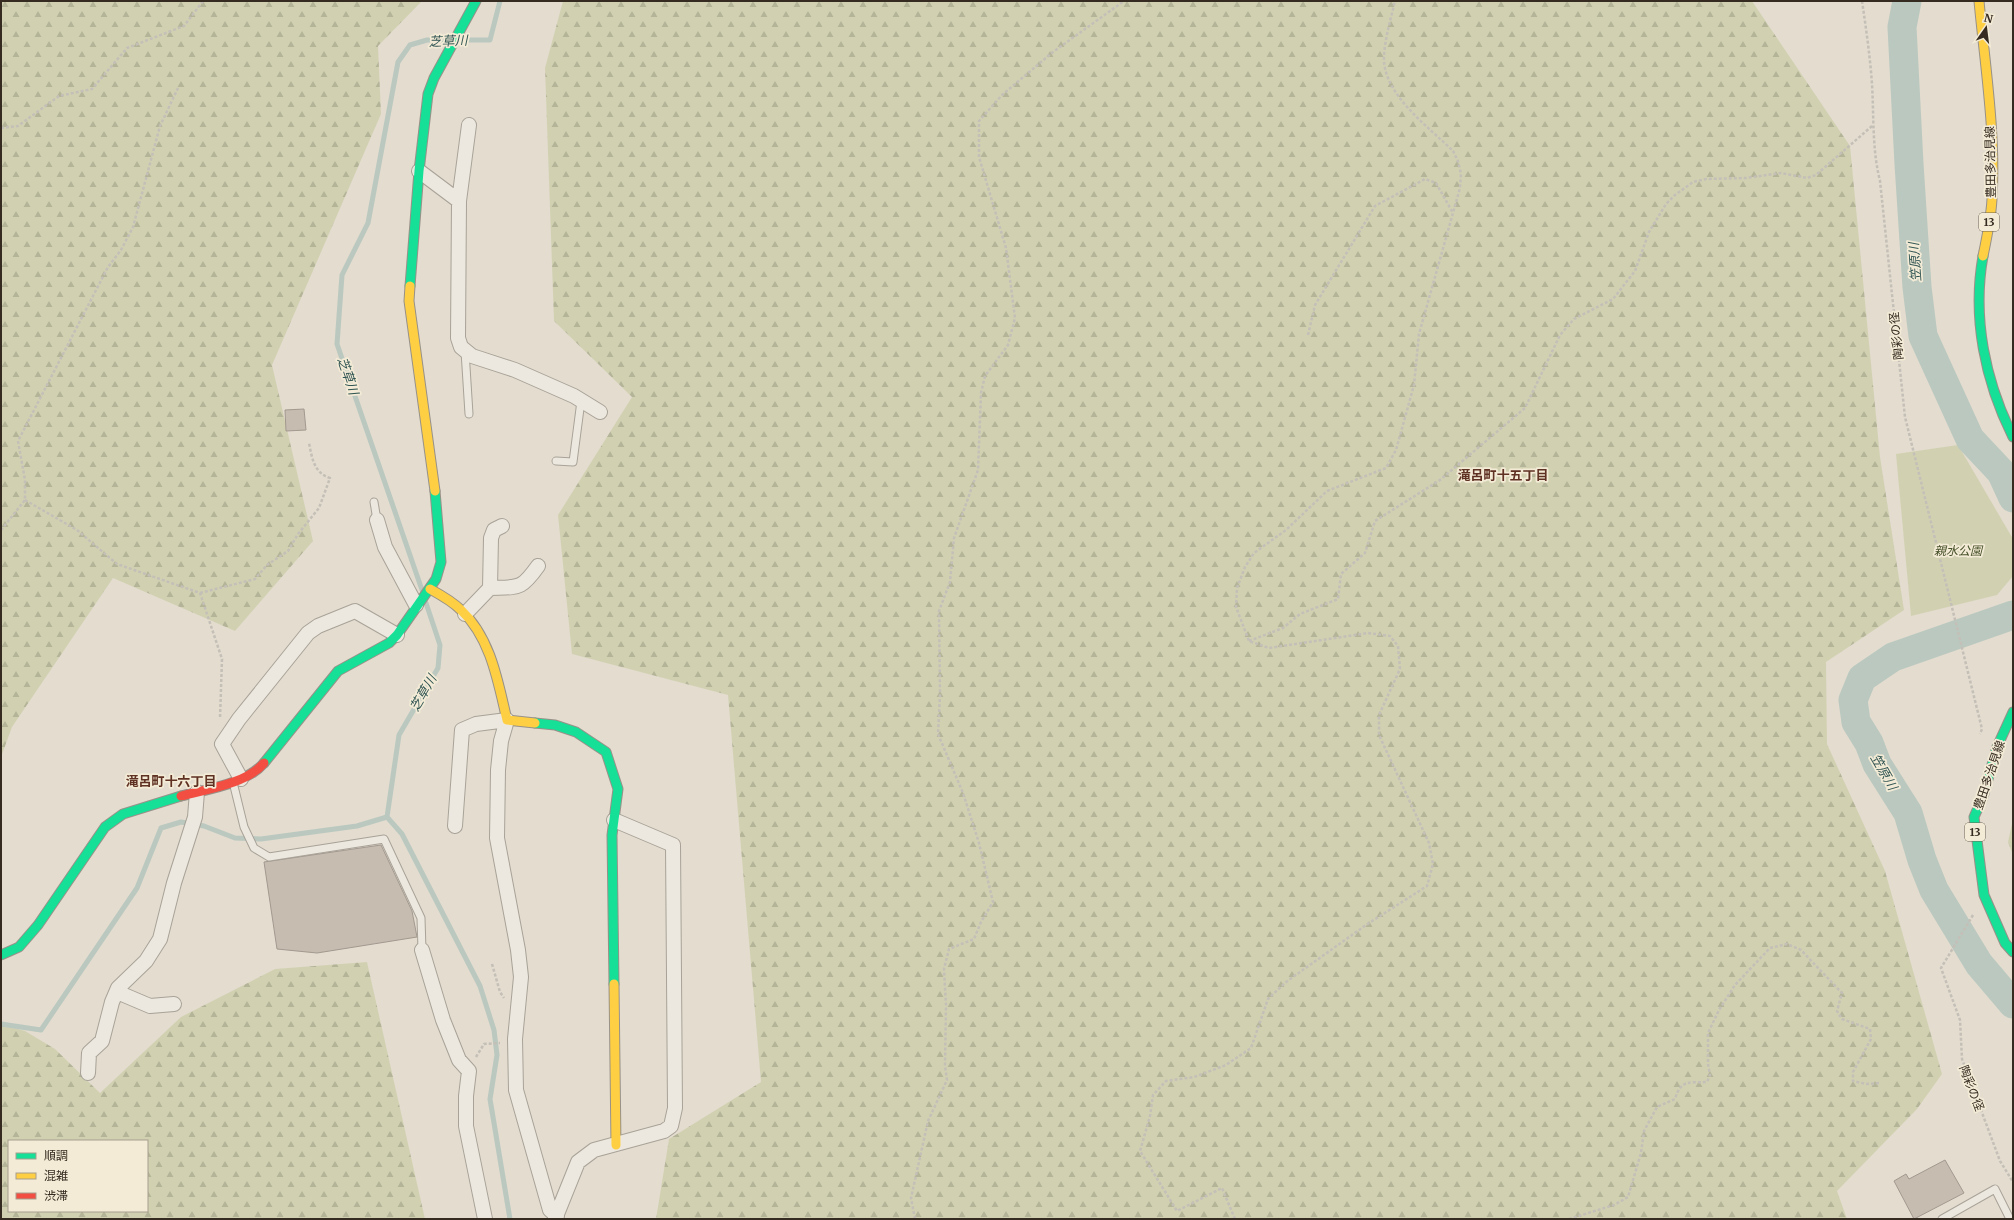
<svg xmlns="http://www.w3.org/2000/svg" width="2014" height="1220" font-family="Merriweather,'Noto Sans JP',serif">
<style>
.green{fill:#d1d1b2}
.forest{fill:url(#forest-firs);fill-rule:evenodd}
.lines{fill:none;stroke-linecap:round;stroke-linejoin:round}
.stream{stroke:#bac8bf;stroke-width:5}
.river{stroke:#bac8bf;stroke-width:29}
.building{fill:#c6bcb0;stroke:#a3998f}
.lane-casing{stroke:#a8a298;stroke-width:9}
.street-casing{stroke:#a8a298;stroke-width:16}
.fast-casing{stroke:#989188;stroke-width:11}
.slow-casing{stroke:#989188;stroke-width:11}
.jam-casing{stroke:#989188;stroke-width:11}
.path{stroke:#c4bfb7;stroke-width:2.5;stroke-dasharray:3 2;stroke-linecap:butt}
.lane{stroke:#ece8df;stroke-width:7}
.street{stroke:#ece8df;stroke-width:14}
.fast{stroke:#16e098;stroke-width:9}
.slow{stroke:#ffcf43;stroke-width:9}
.jam{stroke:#f24e42;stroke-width:9}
.labels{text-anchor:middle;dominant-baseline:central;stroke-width:3.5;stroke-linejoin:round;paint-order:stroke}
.shield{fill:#f3ebd6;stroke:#6f6557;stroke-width:1}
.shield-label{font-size:11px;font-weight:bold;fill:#362b20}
.street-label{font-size:12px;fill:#362b20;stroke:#f3ebd6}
.park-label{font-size:12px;font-style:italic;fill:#465129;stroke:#f3ebd6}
.water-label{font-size:13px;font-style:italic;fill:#315553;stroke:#f3ebd6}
.neighbourhood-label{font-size:13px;font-weight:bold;fill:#5f3123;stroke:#f3ebd6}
</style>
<defs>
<pattern id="forest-firs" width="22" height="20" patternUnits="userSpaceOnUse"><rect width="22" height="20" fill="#d1d1b2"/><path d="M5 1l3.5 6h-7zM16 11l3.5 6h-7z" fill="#b4b499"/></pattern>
</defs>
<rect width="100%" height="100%" fill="#e3dccf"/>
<path class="green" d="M 1958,445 L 2013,539 L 2013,576 L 1997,595 L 1911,616 L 1896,454 Z"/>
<path class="forest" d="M 1,1 L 422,1 L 378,46 L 381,114 L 272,365 L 313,541 L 235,631 L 113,578 L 12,727 L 1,757 Z
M 563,1 L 1752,1 L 1850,146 L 1880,457 L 1904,610 L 1826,662 L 1827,744 L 1885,871 L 1942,1074 L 1917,1109 L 1837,1191 L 1847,1219 L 656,1219 L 669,1139 L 761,1082 L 728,695 L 572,654 L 558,515 L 632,397 L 554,321 L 545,68 Z
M 2013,819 L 2013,855 L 2008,842 Z
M 367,962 L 425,1219 L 1,1219 L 1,1024 L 25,1031 L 55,1049 L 100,1093 L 181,1017 L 275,969 ZM 9,1141 L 147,1141 L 147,1211 L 9,1211 Z"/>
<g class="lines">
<path class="stream" d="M 459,40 L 490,40 L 500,1
M 422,590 L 337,344 L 342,275 L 368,223 L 398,62 L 410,45 L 427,40 L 449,40
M 387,817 L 399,735 L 438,668 L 440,645 L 426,603
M 387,817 L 402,834 L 480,986 L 494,1030 L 497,1055 L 490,1099 L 510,1219
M 1,1024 L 41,1030 L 137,888 L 161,828 L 181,822 L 204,826 L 235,838 L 261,839 L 357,826 L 387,817"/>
<path class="river" d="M 1907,1 L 1902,27 L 1909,164 L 1917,287 L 1923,336 L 1970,439 L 2001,472 L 2013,498
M 2013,615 L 1893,657 L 1862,678 L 1853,700 L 1856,722 L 1869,743 L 1877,764 L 1908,813 L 1922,860 L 1934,890 L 1979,964 L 2013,1004"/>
</g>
<path class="building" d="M 304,409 L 306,430 L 286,431 L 285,410 Z
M 381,845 L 412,911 L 417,937 L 317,953 L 277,949 L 264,862 Z
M 1945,1160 L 1964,1193 L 1914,1219 L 1894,1181 L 1906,1174 L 1909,1179 Z"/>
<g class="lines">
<g class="lane-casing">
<path id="lane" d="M 465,351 L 469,414
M 556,461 L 573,462 L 581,401
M 374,502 L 377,520
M 233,782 L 244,827 L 254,848 L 269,857 L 384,839 L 421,918 L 422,950
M 1942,1219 L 1995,1189 L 2010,1219"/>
</g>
<g class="street-casing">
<path id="street" d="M 419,171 L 459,201 L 458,338 L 461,347 L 472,356 L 515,370 L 574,396 L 600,412
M 459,201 L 469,125
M 377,520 L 385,547 L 416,605
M 490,588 C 519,587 521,590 538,566
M 465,614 L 490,588 L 491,538 L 494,530 L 502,526
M 241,779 L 222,744 L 239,719 L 308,633 L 318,626 L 355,611 L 397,635
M 455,826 L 462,730 L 476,724 L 507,720 L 501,741 L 498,770 L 497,838 L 518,950 L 521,977 L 515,1039 L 516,1090 L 550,1210 L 557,1216
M 422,950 L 443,1020 L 459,1060 L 469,1071 L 466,1096 L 466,1126 L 485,1219
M 117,992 L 150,1006 L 174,1004
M 88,1073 L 89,1053 L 102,1041 L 112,1002 L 118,988 L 146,961 L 160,939 L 174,883 L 195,817 L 197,792
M 555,1219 L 578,1162 L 594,1150 L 664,1131 L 671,1126 L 675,1108 L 673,845 L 614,820"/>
</g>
<g class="fast-casing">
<path id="fast" d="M 1983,256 C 1972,318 1985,381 2013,437
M 410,286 L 419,171 L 428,94 L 434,78 L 476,1
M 2013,712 L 1997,747 L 1983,797 L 1974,817 L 1984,895 L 2005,943 L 2013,952
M 535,723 L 555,725 L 576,732 L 606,752 L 618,789 L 612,835 L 614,984
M 264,763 L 338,671 L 389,643 L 397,635 L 436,579 L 441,562 L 435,491
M 1,955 L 19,947 L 38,925 L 105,827 L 123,814 L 181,796"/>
</g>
<g class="slow-casing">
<path id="slow" d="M 1979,1 C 1985,66 1996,133 1992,199 C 1991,218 1987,237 1983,256
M 410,286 L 409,301 L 435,491
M 430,589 C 441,595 452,601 461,610 C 491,638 498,682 507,720 L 535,723
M 614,984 L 616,1145"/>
</g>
<g class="jam-casing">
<path id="jam" d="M 181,796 C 207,789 246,784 264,763"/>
</g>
<path class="path" d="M 1862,1 C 1866,28 1870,56 1872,84 C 1874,117 1872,149 1880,181 L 1905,417 L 1982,729 L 1980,734
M 1,128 L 18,126 L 59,96 L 92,89 L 127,48 L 184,26 L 203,1
M 1308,335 L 1315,305 L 1375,206 L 1425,179 L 1436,183 L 1453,213
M 25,500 L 77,530 L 117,564 L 200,593 L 222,659 L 220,719
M 1,530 L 25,500 L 25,480 L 18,441 L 108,267 L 121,250 L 133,227 L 160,126 L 178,88
M 200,593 L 255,579 L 267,565 L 288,551 L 298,534 L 319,508 L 330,478 C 314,473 312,458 309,443
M 1249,641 L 1283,628 L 1300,614 L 1338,599 L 1341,574 L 1365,553 L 1375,521 L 1440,480 L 1525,408 L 1560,335 L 1574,319 L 1613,299 L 1635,271 L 1649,232 L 1666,204 L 1675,195 L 1693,182 L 1706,179 L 1746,178 L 1781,173 L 1807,178 L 1816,175 L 1872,126
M 1973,915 L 1941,968 L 1960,1020 L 1962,1059 L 2000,1161 L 2013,1182
M 492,964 L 500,992 L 504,998
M 476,1057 L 484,1044 L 500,1043
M 915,1219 L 911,1198 L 928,1121 L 947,1080 L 945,1066 L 946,1005 L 944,969 L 949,949 L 974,939 L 981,922 L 993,902 L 979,843 L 963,793 L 938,734 L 940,695 L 939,611 L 950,582 L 954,538 L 978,470 L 981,393 L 985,376 L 1008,345 L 1015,318 L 1006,248 L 979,157 L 979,121 L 1002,95 L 1053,52 L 1124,1
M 1235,1219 L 1222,1188 L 1177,1211 L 1140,1151 L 1150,1116 L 1153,1095 L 1166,1081 L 1194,1077 L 1226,1065 L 1251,1048 L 1268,999 L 1286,982 L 1366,925 L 1427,886 L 1433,864 L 1429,843 L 1379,735 L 1379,715 L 1400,669 L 1398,646 L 1390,636 L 1368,633 L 1269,648 L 1249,641 L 1236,607 L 1237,588 L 1245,567 L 1254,553 L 1286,530 L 1327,491 L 1386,468 L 1396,450 L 1414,385 L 1419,334 L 1460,188 L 1461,174 L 1458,161 L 1453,151 C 1429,127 1382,94 1384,56 C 1385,38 1391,18 1395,1
M 1569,1219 L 1614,1205 L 1628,1197 L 1641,1153 L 1644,1131 L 1657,1107 L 1675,1099 C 1681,1079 1689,1083 1707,1082 L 1710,1075 L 1708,1064 L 1708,1033 L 1719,1010 L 1735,985 L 1770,948 L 1787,944 L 1801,950 L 1842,993 L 1837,1011 L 1842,1019 L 1870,1029 L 1871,1039 L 1853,1072 L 1853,1081 L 1866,1084 L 1880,1083"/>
<use href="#lane" class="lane"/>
<use href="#street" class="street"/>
<use href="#fast" class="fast"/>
<use href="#slow" class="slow"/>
<use href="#jam" class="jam"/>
</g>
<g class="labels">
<g class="shield">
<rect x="1979" y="213" width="20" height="18" rx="3"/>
<rect x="1965" y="823" width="20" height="18" rx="3"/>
</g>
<g class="shield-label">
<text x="1989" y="222">13</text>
<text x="1975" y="832">13</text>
</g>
<g class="street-label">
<text transform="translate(1990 162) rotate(-91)">豊田多治見線</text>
<text transform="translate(1896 336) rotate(-96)">陶彩の径</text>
<text transform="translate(1989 775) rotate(-71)">豊田多治見線</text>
<text transform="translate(1972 1088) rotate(69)">陶彩の径</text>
</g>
<g class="park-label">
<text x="1958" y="550">親水公園</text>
</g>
<g class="water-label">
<text transform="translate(448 41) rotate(-2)">芝草川</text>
<text transform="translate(1915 262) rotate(-94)">笠原川</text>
<text transform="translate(348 376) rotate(71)">芝草川</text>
<text transform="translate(423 693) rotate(-60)">芝草川</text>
<text transform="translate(1884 772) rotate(60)">笠原川</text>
</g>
<g class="neighbourhood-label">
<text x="1503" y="475">滝呂町十五丁目</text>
<text x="171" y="781">滝呂町十六丁目</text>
</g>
</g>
<rect width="2014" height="1220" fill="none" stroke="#362b20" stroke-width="4"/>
<rect x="8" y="1140" width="140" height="72" fill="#f3ebd6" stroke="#a79e8d"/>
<rect x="16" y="1153" width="20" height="6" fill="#16e098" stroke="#a79e8d"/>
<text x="44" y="1160" font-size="12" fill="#362b20">順調</text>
<rect x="16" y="1173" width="20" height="6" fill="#ffcf43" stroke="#a79e8d"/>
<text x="44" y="1180" font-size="12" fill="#362b20">混雑</text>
<rect x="16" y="1193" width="20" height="6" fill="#f24e42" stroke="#a79e8d"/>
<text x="44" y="1200" font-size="12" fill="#362b20">渋滞</text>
<g transform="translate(1986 28) rotate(14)" stroke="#f3ebd6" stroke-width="3" paint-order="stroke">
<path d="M0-3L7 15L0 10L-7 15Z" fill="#362b20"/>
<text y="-6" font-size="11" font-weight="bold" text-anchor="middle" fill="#362b20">N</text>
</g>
</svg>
